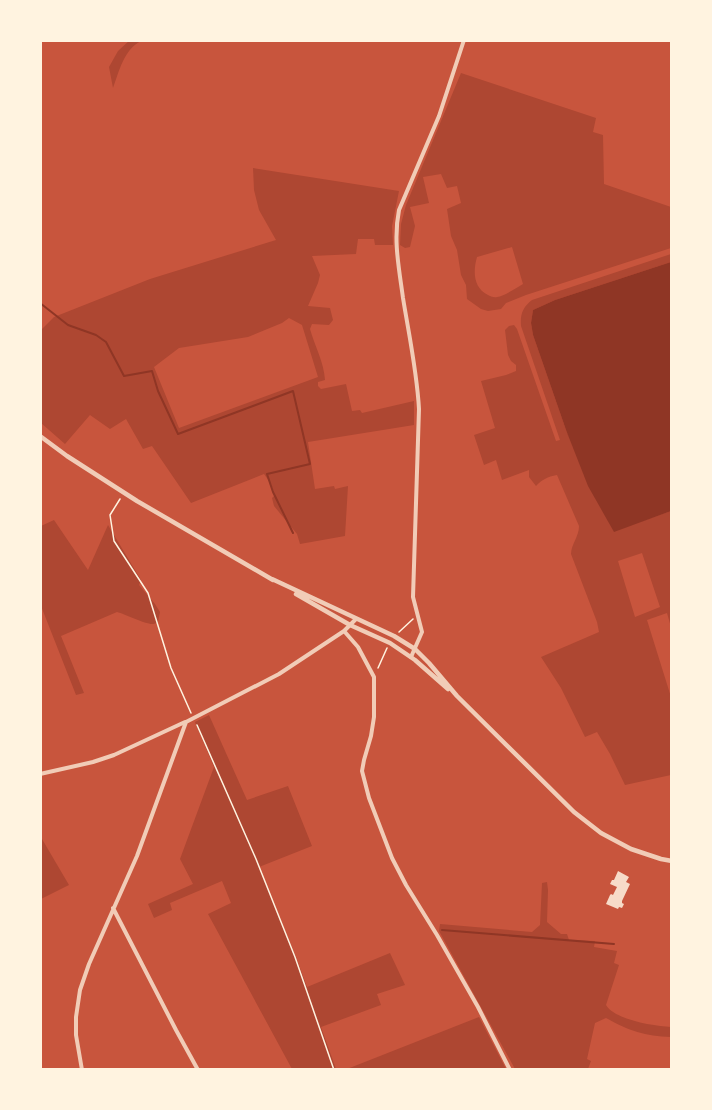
<svg xmlns="http://www.w3.org/2000/svg" width="712" height="1110" font-family="Jost,sans-serif">
<style>
.green{fill:#ae4732;fill-rule:evenodd}
.water{fill:#8f3625}
.lines{fill:none;stroke-linecap:round;stroke-linejoin:round}
.stream{stroke:#8f3625;stroke-width:2}
.building{fill:#f7dbc8}
.path{stroke:#fff3e0;stroke-width:1.5}
.minor{stroke:#f1ccb7;stroke-width:4}
.tertiary{stroke:#f1ccb7;stroke-width:4.5}
</style>
<rect width="100%" height="100%" fill="#c8553d"/>
<path class="green" d="M 130,40 L 141,41 C 124,49 119,72 113,88 L 109,67 L 118,51 Z
M 461,73 L 596,118 L 593,132 L 603,135 L 604,184 L 671,207 L 671,248 L 526,295 L 506,303 L 501,309 L 488,311 L 481,309 L 467,299 L 466,285 L 461,275 L 457,250 L 451,236 L 447,209 L 461,203 L 457,186 L 447,188 L 441,174 L 423,177 L 429,203 L 410,207 L 415,226 L 410,247 L 405,248 L 400,245 L 401,224 L 406,205 ZM 512,247 L 523,284 C 516,288 504,296 497,297 C 494,298 490,296 488,295 C 473,288 473,271 477,257 Z
M 253,168 L 399,191 L 392,226 L 393,245 L 375,245 L 374,239 L 358,239 L 356,254 L 312,256 L 320,275 L 318,283 L 308,306 L 330,308 L 333,320 L 329,325 L 312,324 L 310,329 C 315,347 324,362 325,380 L 318,382 L 318,386 L 321,389 L 346,384 L 352,411 L 360,410 L 362,413 L 414,401 L 414,425 L 308,442 L 315,489 L 334,486 L 335,489 L 348,486 L 345,536 L 300,544 L 297,534 L 274,506 L 272,498 L 275,495 L 271,484 L 264,474 L 191,503 L 152,446 L 143,449 L 126,419 L 110,429 L 90,415 L 65,444 L 41,423 L 41,330 L 54,317 L 150,279 L 276,240 L 259,210 L 254,190 ZM 289,318 L 302,325 L 318,377 L 179,428 L 154,367 L 179,348 L 248,337 L 282,323 Z
M 671,254 L 671,262 L 555,300 L 533,310 L 531,323 L 533,335 L 566,430 L 614,531 L 671,511 L 671,627 L 667,613 L 647,620 L 671,697 L 671,775 L 625,785 L 610,754 L 597,732 L 585,737 L 561,688 L 541,657 L 599,632 L 597,622 L 571,554 C 571,544 579,537 579,526 L 557,475 C 547,477 543,479 536,486 L 529,477 L 529,470 L 502,480 L 496,460 L 484,465 L 474,435 L 495,428 L 481,381 L 506,375 L 516,371 L 516,365 L 511,361 L 508,355 L 505,330 L 509,326 L 514,325 L 517,329 L 556,441 L 560,440 L 521,326 C 520,314 523,307 532,300 ZM 642,553 L 660,607 L 635,617 L 618,561 Z
M 54,520 L 88,570 L 108,525 L 141,580 L 139,585 L 155,604 L 160,612 L 158,622 C 156,623 155,624 153,624 C 147,625 125,614 117,612 L 61,636 L 84,693 L 76,695 L 41,606 L 41,526 Z
M 209,715 L 247,800 L 288,786 L 312,846 L 259,867 L 296,957 L 307,987 L 390,953 L 405,985 L 377,994 L 381,1005 L 321,1027 L 336,1069 L 292,1069 L 208,914 L 231,903 L 222,881 L 170,903 L 172,910 L 154,918 L 148,904 L 193,884 L 180,859 L 214,767 L 195,722 Z
M 41,839 L 42,839 L 69,885 L 41,899 Z
M 547,882 L 548,890 L 547,922 L 561,934 L 567,934 L 569,940 L 595,941 L 594,947 L 617,951 L 614,963 L 619,965 L 606,1005 C 615,1020 654,1026 671,1027 L 671,1037 C 645,1036 629,1031 606,1018 L 595,1023 L 587,1059 L 591,1061 L 588,1069 L 515,1069 L 439,931 L 440,924 L 532,932 L 540,925 L 542,883 Z
M 479,1017 L 506,1069 L 347,1069 Z"/>
<path class="water" d="M 671,262 L 671,511 L 614,532 L 588,486 L 566,430 L 533,335 L 531,323 L 533,310 L 555,300 Z"/>
<g class="lines">
<path class="stream" d="M 40,303 L 68,325 L 96,335 L 106,342 L 124,376 L 152,371 L 158,391 L 178,434 L 293,391 L 310,464 L 267,474 L 273,492 L 293,533
M 442,930 L 614,944"/>
</g>
<path class="building" d="M 618,871 L 629,877 L 626,882 L 630,884 L 622,901 L 622,903 L 624,904 L 622,908 L 619,907 L 618,909 L 606,904 L 610,895 L 611,894 L 613,895 L 617,887 L 610,884 L 612,880 L 614,880 Z"/>
<g class="lines">
<path class="path" d="M 120,499 L 110,515 L 114,541 L 148,593 L 171,668 L 191,713
M 399,632 L 413,619
M 378,668 L 387,648
M 197,725 L 256,859 L 295,957 L 334,1070"/>
<path class="minor" d="M 344,631 L 358,647 L 374,677 L 374,717 L 371,736 L 364,760 L 362,771 L 369,798 L 392,858 L 406,885 L 437,935 L 478,1007 L 510,1070
M 411,657 L 422,632 L 413,597 L 419,409 C 417,372 409,335 403,298 C 399,268 393,240 399,210 L 439,116 L 464,40
M 40,774 L 93,762 L 114,755 L 185,722
M 113,908 L 176,1030 L 198,1070
M 82,1070 L 76,1035 L 76,1017 L 80,990 L 89,964 L 137,856 L 186,722 L 279,674 L 344,631 L 356,619"/>
<path class="tertiary" d="M 40,436 L 67,456 L 137,501 L 273,580
M 272,579 L 394,636 L 415,649 L 429,663 L 457,696 L 574,812 L 601,833 L 631,849 L 661,859 L 672,861
M 296,594 L 350,625 L 390,643 L 415,660 L 448,689"/>
</g>
<rect width="712" height="1110" fill="none" stroke="#fff3e0" stroke-width="84"/>
</svg>
